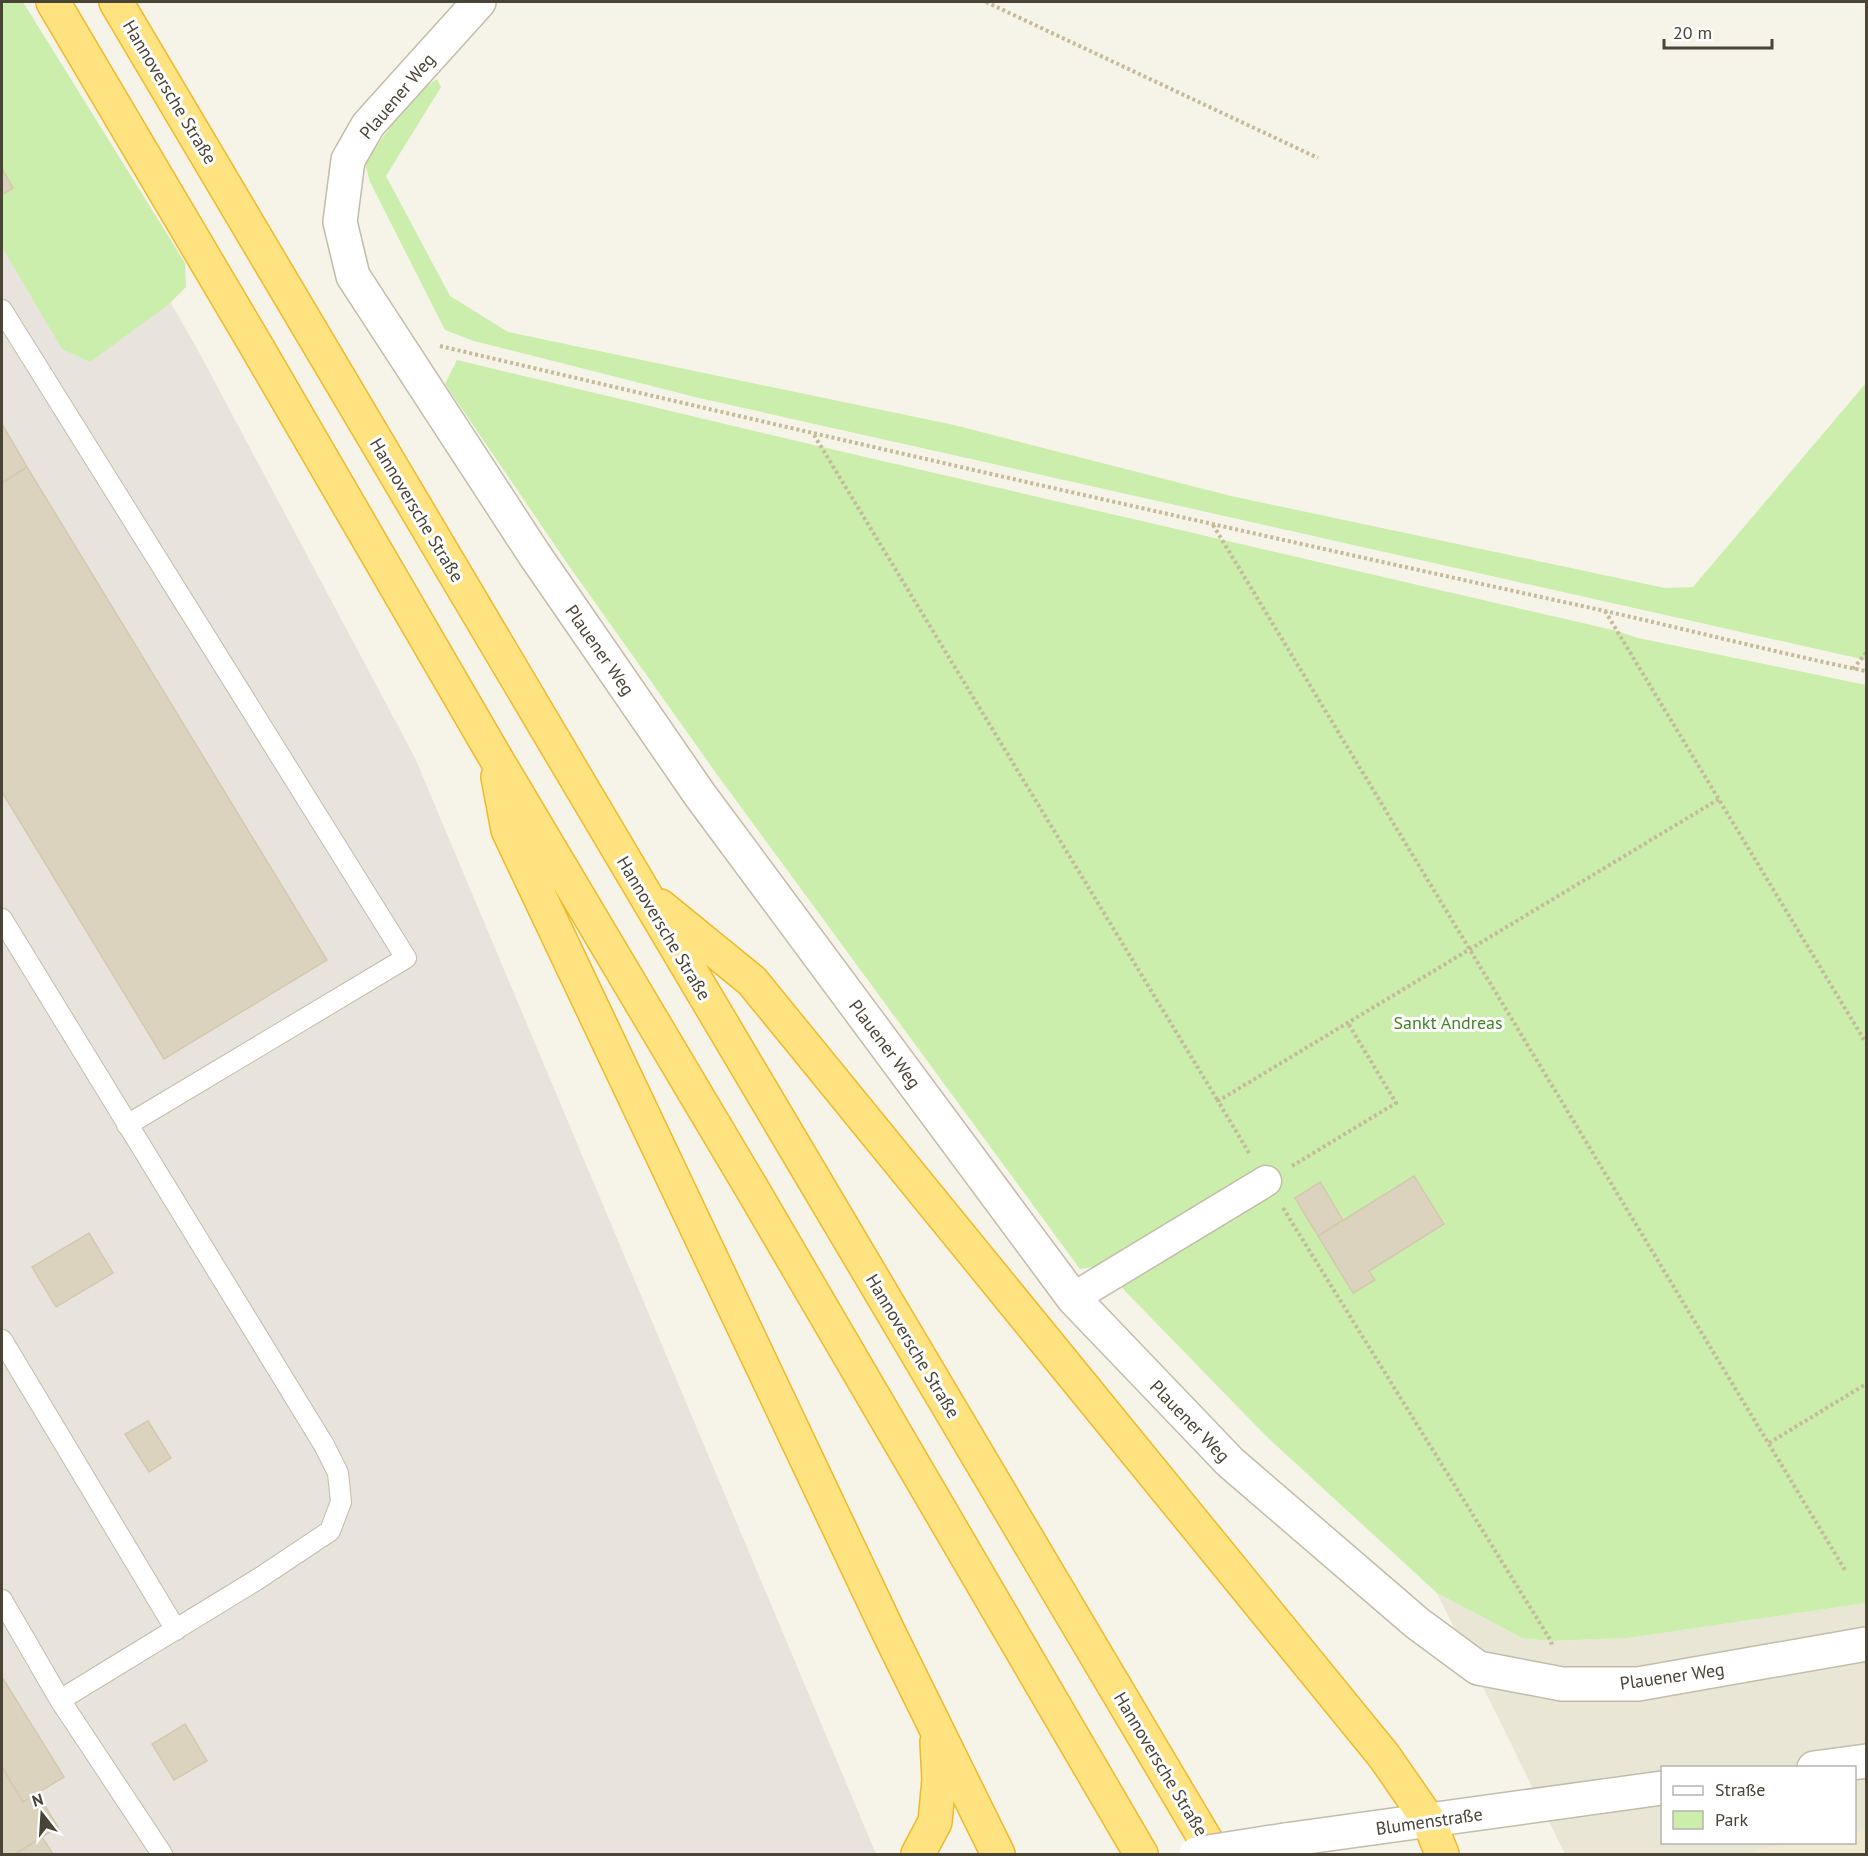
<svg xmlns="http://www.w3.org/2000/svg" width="1868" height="1856" font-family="'PT Sans',sans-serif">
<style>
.residential{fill:#eae6d6;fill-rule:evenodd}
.industrial{fill:#e8e4dd}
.education{fill:#f0ead1}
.green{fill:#cbeead}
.building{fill:#dcd3bf;stroke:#d4c9ae;stroke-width:1.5}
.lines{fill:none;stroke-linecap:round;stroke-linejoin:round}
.service-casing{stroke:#c3bca9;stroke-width:22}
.pedestrian-casing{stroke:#c3bca9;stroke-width:33}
.minor-casing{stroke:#c3bca9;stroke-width:36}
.tertiary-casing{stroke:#c3bca9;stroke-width:36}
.trunk-casing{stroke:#efb929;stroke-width:36}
.path{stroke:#c6ba99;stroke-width:4;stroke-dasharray:3 3;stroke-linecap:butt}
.service{stroke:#fff;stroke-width:20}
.pedestrian{stroke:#fff;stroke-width:30}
.minor{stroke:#fff;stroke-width:33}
.tertiary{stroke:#fff;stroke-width:33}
.trunk{stroke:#ffe381;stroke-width:33}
.tertiary-bridge-casing{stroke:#c3bca9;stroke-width:36;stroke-linecap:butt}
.tertiary-bridge{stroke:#fff;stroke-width:33}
.labels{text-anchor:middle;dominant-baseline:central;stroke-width:6;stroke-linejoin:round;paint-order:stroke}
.street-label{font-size:18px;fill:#4a4436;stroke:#fff}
.park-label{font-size:18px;fill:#3d8421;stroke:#fff}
</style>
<rect width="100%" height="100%" fill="#f6f3e8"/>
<path class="residential" d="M 1437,1593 L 1522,1638 L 1551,1641 L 1628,1638 L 1866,1603 L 1866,1854 L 1565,1854 ZM 1662,1768 L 1854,1768 L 1854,1842 L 1662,1842 Z"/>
<path class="industrial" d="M 2,7 L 200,354 L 415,758 L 876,1854 L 2,1854 Z"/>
<path class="education" d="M 1866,1830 L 1866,1854 L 1757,1854 L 1754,1850 L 1797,1843 L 1854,1842 L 1855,1833 Z"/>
<path class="green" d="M 2,2 L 23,2 L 185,263 L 186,287 L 168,305 L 90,362 L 62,349 L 2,247 L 2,195 L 13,188 L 2,169 Z
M 437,79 L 441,87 L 386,176 L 450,296 L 508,332 L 954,425 L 1231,496 L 1665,588 L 1693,587 L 1866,383 L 1866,660 L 699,398 L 474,341 L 445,330 L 370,182 L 365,163 C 383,137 411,95 437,79 Z
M 457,360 L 822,447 L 1617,631 L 1638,638 L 1866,685 L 1866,1603 L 1628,1638 L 1551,1641 L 1522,1638 L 1437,1593 L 1266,1436 L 1125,1291 L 1108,1265 L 1080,1269 L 721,780 L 567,563 L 445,384 Z"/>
<path class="building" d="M 2,169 L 13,188 L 2,195 Z
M 2,424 L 27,467 L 2,483 Z
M 27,467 L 327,960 L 164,1059 L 2,792 L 2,483 Z
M 1414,1176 L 1444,1224 L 1369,1271 L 1375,1280 L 1353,1293 L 1318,1236 Z
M 1320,1182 L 1343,1220 L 1318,1236 L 1295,1198 Z
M 89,1233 L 113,1273 L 56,1307 L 32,1267 Z
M 148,1421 L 171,1458 L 149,1472 L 125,1434 Z
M 2,1677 L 64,1777 L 23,1802 L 2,1767 Z
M 185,1724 L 207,1761 L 174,1780 L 152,1744 Z
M 2,1767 L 23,1802 L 37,1793 L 58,1827 L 15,1854 L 2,1854 Z
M 42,1837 L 53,1854 L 15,1854 Z"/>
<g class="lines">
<g class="service-casing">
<path id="service" d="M 2,310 L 406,958 L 127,1125
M 2,919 L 324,1445 L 338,1473 L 341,1502 L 330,1531 L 258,1579 L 60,1700
M 2,1340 L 176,1630
M 2,1600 L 60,1700 L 162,1854"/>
</g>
<g class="pedestrian-casing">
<path id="pedestrian" d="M 1073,1298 L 1266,1181"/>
</g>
<g class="minor-casing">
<path id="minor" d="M 479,2 L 368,125 L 348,160 L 340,222 L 353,276 L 534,554 L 700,795 L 1073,1298 L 1230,1462 L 1417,1623 L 1478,1668 L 1562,1684 L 1638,1684 L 1866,1644"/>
</g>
<g class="tertiary-casing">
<path id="tertiary" d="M 1814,1768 L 1866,1761
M 1285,1840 L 1662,1788"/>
</g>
<g class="trunk-casing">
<path id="trunk" d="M 53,2 L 254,342 L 494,755 L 751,1187 L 1141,1854
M 116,2 L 1214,1854
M 498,777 L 508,830 L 889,1633 L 998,1854
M 660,906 L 752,981 L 1384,1756 L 1429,1821 L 1442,1854
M 918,1854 L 935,1822 L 939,1780 L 937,1742"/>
</g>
<path class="path" d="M 986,2 L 1318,158
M 440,346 C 817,435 1194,521 1573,604 C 1671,625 1768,651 1866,671
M 814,435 L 1218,1101
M 1213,525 L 1845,1570
M 1605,611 L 1866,1043
M 1853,669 L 1866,653
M 1249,1153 L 1218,1101 L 1719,799
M 1292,1166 L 1396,1103 L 1348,1023
M 1283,1208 L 1551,1641 L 1552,1646
M 1769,1443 L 1866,1384"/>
<use href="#service" class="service"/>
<use href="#pedestrian" class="pedestrian"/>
<use href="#minor" class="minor"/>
<use href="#tertiary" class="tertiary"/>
<use href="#trunk" class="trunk"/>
<g class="tertiary-bridge-casing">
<path id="tertiary-bridge" d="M 1196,1854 L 1285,1840"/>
</g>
<use href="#tertiary-bridge" class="tertiary-bridge"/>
</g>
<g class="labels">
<g class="street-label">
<text transform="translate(170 92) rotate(59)">Hannoversche Straße</text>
<text transform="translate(397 96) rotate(-50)">Plauener Weg</text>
<text transform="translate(417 510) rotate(59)">Hannoversche Straße</text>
<text transform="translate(600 650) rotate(55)">Plauener Weg</text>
<text transform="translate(664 928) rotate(59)">Hannoversche Straße</text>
<text transform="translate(885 1044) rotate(53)">Plauener Weg</text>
<text transform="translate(913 1346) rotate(59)">Hannoversche Straße</text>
<text transform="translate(1190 1421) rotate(46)">Plauener Weg</text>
<text transform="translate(1672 1676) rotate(-8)">Plauener Weg</text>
<text transform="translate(1161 1764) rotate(59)">Hannoversche Straße</text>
<text transform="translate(1429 1821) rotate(-8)">Blumenstraße</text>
</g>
<g class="park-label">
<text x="1448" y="1022">Sankt Andreas</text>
</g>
</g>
<rect width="1868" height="1856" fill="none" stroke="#4a4436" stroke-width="6"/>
<rect x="1661" y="1766" width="195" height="78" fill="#ffffff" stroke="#b7b4af" stroke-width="1.5"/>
<rect x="1673" y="1786" width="30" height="9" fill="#ffffff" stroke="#b7b4af" stroke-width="1.5"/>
<text x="1715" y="1796" font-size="18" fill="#4a4436">Straße</text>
<rect x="1673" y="1811" width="30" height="18" fill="#cbeead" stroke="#b7b4af" stroke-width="1.5"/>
<text x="1715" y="1826" font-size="18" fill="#4a4436">Park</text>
<g transform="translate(42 1814) rotate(343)" stroke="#ffffff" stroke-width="4.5" paint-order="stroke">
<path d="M0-4.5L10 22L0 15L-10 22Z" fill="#4a4436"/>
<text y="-9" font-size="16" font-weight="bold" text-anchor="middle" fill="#4a4436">N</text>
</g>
<path d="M1664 39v9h108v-9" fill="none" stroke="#4a4436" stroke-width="3"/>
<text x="1673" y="39" font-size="18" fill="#4a4436" stroke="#ffffff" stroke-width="4.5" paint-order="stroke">20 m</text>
</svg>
